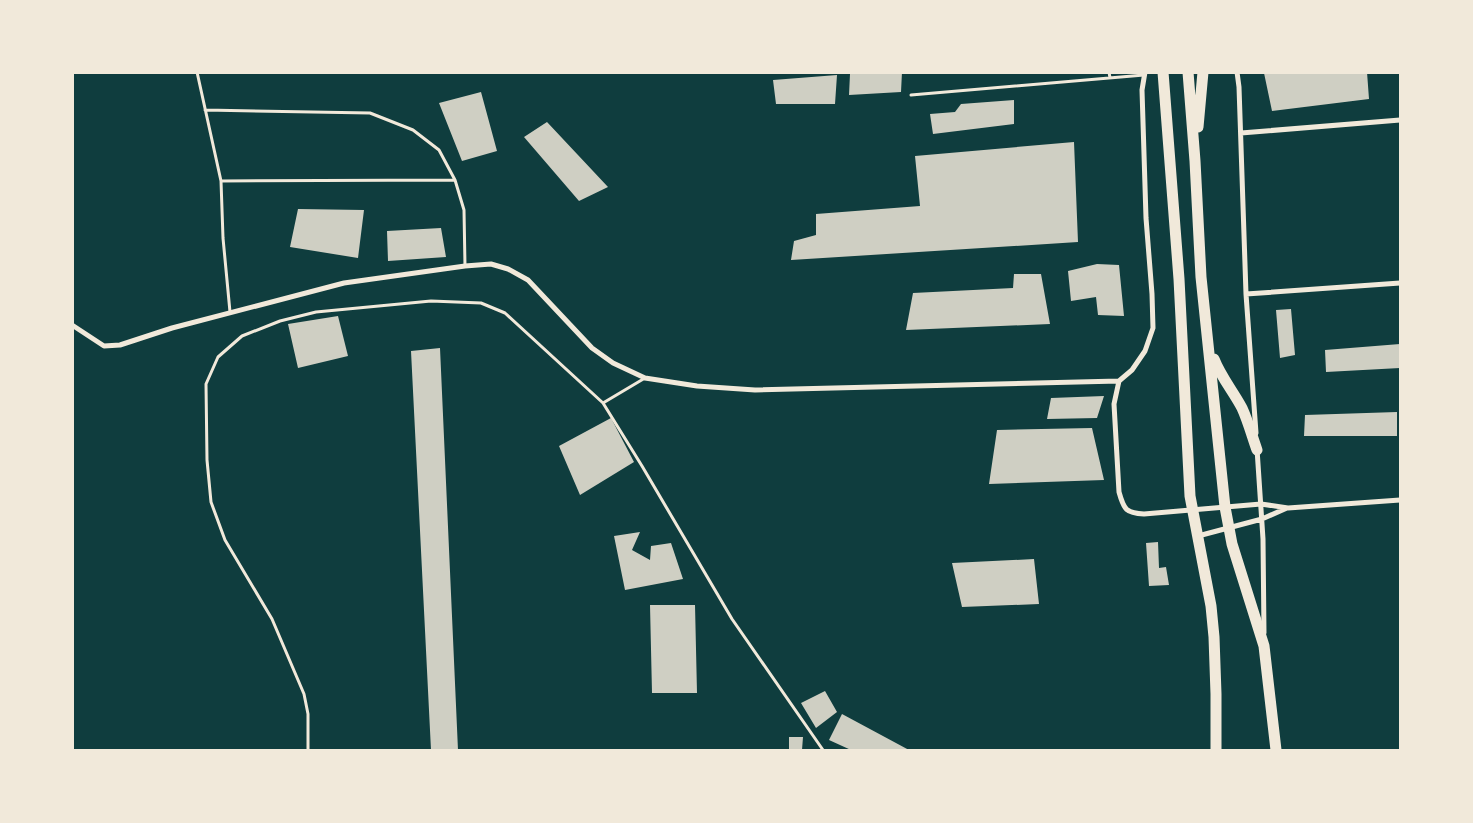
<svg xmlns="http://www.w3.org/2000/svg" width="1473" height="823" font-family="'DM Sans',sans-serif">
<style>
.building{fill:#cfcfc3}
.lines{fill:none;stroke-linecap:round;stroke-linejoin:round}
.service{stroke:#f1e9da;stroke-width:3}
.minor{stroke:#f1e9da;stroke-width:5}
.primary{stroke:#f1e9da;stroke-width:11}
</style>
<rect width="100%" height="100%" fill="#0f3d3e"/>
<path class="building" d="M 863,72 L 902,72 L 901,92 L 849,95 L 850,74 Z
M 1279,72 L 1367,72 L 1369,99 L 1272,111 L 1264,73 Z
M 837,75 L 835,104 L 776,104 L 773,80 Z
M 481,92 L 497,151 L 462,161 L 439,103 Z
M 1014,100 L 1014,124 L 933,134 L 930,114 L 955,112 L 961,104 Z
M 547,122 L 608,187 L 579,201 L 524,137 Z
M 1074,142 L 1078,242 L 791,260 L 794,241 L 816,235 L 816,214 L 920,206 L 915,156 Z
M 298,209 L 364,210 L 358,258 L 290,247 Z
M 441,228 L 446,257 L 388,261 L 387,231 Z
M 1097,264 L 1119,265 L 1124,316 L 1098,315 L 1096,297 L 1071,301 L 1068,271 Z
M 1014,274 L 1041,274 L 1050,324 L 906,330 L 913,293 L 1013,288 Z
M 1291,309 L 1295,355 L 1280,358 L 1276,310 Z
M 338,316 L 348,356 L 298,368 L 288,324 Z
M 1400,344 L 1400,368 L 1326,372 L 1325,350 Z
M 440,348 L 458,750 L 431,750 L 411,351 Z
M 1104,396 L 1097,418 L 1047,419 L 1051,398 Z
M 1397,412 L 1397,436 L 1304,436 L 1305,415 Z
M 611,418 L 634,462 L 580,495 L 559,446 Z
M 1092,428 L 1104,480 L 989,484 L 997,430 Z
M 640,532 L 632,550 L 650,560 L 651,546 L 671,543 L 683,579 L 625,590 L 614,536 Z
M 1158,542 L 1159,568 L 1166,567 L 1169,585 L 1149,586 L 1146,543 Z
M 1034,559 L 1039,604 L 962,607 L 952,563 Z
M 650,605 L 695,605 L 697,693 L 652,693 Z
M 825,691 L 837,712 L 816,728 L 801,703 Z
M 842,714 L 909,750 L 851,750 L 829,740 Z
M 789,737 L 803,737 L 802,750 L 789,750 Z"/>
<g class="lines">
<path class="service" d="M 197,72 L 221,181 L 223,238 L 230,312
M 1109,72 L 1110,78
M 911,95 L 1144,75
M 205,110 L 370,113 L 413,130 L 439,150 L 455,180
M 221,181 L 455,180 L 464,210 L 465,266
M 603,403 L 645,378
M 308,750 L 308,714 L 304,694 L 272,619 L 225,540 L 211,502 L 207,460 L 206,384 L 218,357 L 242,336 L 280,321 L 316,312 L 431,301 L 481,303 L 505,313 L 603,403 L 642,466 L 732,619 L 823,750"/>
<path class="minor" d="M 1145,72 L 1142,90 L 1146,218 L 1152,294 L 1153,328 L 1145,351 L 1132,370 L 1119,381 L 1114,404 L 1119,492 C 1124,510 1126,513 1144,514 L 1261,504 L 1288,508 L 1400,500
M 1237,72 L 1239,87 L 1246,294 L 1256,433
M 1241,133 L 1400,120
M 1246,294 L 1400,283
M 72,325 L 104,346 L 120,345 L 172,328 L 344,283 L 465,266 L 491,264 L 508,269 L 528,280 L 592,348 L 613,363 L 645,378 L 697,386 L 755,390 L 1119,381
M 1257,449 L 1263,539 L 1264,633
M 1198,536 L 1262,519 L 1287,508"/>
<path class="primary" d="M 1163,72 L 1179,279 L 1190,496 L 1211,606 L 1214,637 L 1216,694 L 1216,750
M 1188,72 L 1195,161 L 1201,277 L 1225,507 L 1232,544 L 1264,646 L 1276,750
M 1198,127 L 1203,72
M 1214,359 C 1221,377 1233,391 1242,408 C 1248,421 1252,436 1257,450"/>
</g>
<rect width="1473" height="823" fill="none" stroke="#f1e9da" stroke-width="148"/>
</svg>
